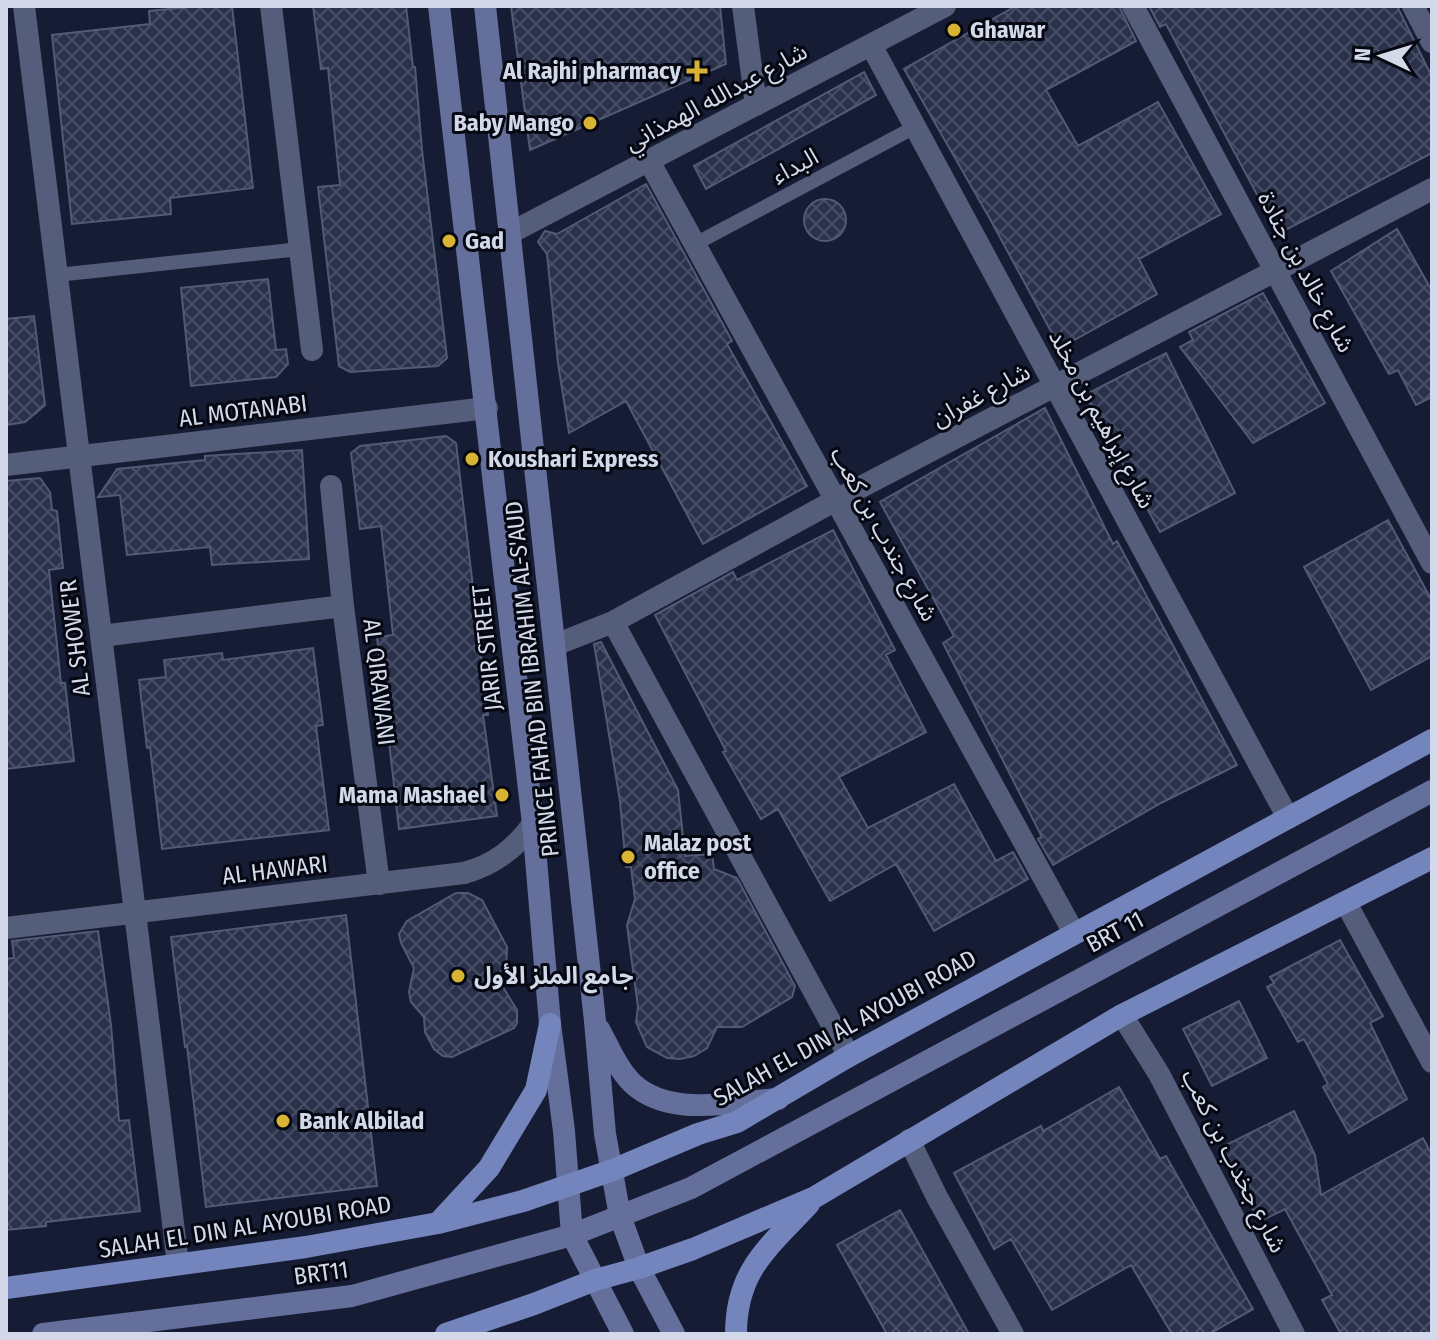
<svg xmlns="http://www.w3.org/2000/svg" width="1438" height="1340" font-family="'Fira Sans Condensed','Noto Sans Arabic',sans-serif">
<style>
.building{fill:url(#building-cross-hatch);stroke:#525a76;stroke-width:2}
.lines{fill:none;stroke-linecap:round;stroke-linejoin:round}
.service{stroke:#545d79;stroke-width:14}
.minor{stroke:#545d79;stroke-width:22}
.secondary{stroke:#64709b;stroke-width:22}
.primary{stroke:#7484bc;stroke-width:22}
.poi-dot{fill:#d9b434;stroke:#050711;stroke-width:3}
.labels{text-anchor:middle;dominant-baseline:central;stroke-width:6;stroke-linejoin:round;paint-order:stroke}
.poi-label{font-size:24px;font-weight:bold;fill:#d3d9e9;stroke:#050711;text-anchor:start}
.street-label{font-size:24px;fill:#d3d9e9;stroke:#050711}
</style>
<defs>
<pattern id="building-cross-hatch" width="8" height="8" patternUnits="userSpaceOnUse" patternTransform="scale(2)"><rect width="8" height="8" fill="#2a314b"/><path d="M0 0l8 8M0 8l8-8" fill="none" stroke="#484e65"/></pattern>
</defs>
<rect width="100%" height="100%" fill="#161c34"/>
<path class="building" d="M 202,6 L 232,6 L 253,188 L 170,198 L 171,214 L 72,224 L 52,35 L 150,24 L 149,11 Z
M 313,6 L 406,6 L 413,67 L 415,67 L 422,150 L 447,358 L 438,366 L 350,372 L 339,366 L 318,187 L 340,185 L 328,68 L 321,69 Z
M 511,6 L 720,6 L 726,64 L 530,150 Z
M 1016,6 L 1119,6 L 1136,41 L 1046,90 L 1078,146 L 1158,102 L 1221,214 L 1139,259 L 1157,294 L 1060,348 L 990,219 L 904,69 Z
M 1149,6 L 1397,6 L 1432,77 L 1432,153 L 1278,234 L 1166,24 L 1160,27 Z
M 864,72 L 876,95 L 706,189 L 694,166 Z
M 646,184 L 732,341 L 727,344 L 807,486 L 703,544 L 626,401 L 569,433 L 558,363 L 547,254 L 538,242 L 545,231 L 557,234 Z
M804 220a21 21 0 1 1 42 0a21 21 0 1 1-42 0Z
M 1397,229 L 1432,291 L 1432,397 L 1416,405 L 1398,370 L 1389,374 L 1331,271 Z
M 268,279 L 276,350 L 286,349 L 288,364 L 276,377 L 191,386 L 181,288 Z
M 1263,293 L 1325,403 L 1253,443 L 1180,347 L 1193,340 L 1189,332 Z
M 34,316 L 45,405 L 25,422 L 6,425 L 6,319 Z
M 1166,353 L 1235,493 L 1160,532 L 1085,395 Z
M 1045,408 L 1113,544 L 1117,541 L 1237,765 L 1161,803 L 1053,865 L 1038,839 L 1042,837 L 943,643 L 954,636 L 880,502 Z
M 446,436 L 456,443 L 488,715 L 483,715 L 497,816 L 399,829 L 377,637 L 393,635 L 381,526 L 360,529 L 351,453 L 360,446 Z
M 302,450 L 309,559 L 212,565 L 210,547 L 127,555 L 120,495 L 98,497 L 117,469 L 205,460 L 205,456 Z
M 40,478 L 50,492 L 52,510 L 57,511 L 63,568 L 49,570 L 61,683 L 65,683 L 74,761 L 6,769 L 6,481 Z
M 1388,520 L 1432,601 L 1432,656 L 1371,690 L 1304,567 Z
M 833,530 L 895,650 L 886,655 L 926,732 L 839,777 L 868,828 L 954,784 L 996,861 L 1013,852 L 1028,879 L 934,931 L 896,864 L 830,901 L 778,809 L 761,819 L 723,752 L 726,751 L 655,615 L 733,572 L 737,580 Z
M 601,642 L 678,790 L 685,856 L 712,854 L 714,869 L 737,878 L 795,986 L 792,997 L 742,1027 L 717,1027 L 707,1048 L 694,1056 L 680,1059 L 667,1058 L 647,1047 L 636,1022 L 638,1007 L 627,925 L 635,899 L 631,867 L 626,867 L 620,801 L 594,644 Z
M 313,648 L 323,725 L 316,726 L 329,830 L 162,849 L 150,747 L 147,748 L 139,680 L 166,677 L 164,660 L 222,653 L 223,660 Z
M 456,893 L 468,893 L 482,900 L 507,947 L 506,969 L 498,979 L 517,1010 L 517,1023 L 514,1028 L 452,1057 L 443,1056 L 434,1049 L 425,1032 L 424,1017 L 411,1002 L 409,992 L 414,968 L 401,943 L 399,934 L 407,921 Z
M 346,915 L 377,1186 L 206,1207 L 187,1046 L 185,1047 L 171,937 Z
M 98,931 L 111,1025 L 119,1121 L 129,1120 L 140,1211 L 46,1222 L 46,1226 L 6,1230 L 6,959 L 14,958 L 12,941 Z
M 1340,940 L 1383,1016 L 1370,1023 L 1407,1099 L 1349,1133 L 1323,1087 L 1328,1084 L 1304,1039 L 1298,1042 L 1267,987 L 1274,983 L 1270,977 Z
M 1239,1001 L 1267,1058 L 1212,1086 L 1183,1029 Z
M 1119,1087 L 1160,1159 L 1166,1156 L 1253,1309 L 1209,1334 L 1172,1334 L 1131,1265 L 1052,1310 L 1011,1239 L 994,1249 L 954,1173 L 1041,1126 L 1043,1131 Z
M 1294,1111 L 1315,1155 L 1321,1195 L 1423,1138 L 1432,1155 L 1432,1334 L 1341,1334 L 1322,1300 L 1332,1295 L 1285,1209 L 1259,1222 L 1222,1147 Z
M 900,1210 L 969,1334 L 887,1334 L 837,1245 Z"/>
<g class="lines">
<path class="service" d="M 695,244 L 915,127
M 57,275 L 300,249"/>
<path class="minor" d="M 24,6 L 178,1264
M 271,6 L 312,350
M 743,6 L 756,105
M 1133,6 L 1432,563
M 1413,6 L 1432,42
M 871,45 L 1288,818
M 649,161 L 1074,933
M 510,233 L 945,6
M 6,465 L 487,408
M 331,486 L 343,606 L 379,884
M 613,622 L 849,1056
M 101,636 L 343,606
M 555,645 L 613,622 L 836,500 L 1432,189
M 1346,903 L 1432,1062
M 6,928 L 464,873 C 494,865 515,849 533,824
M 1122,1015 L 1159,1074 L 1294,1334
M 909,1140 L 937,1197 L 1013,1334"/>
<path class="secondary" d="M 439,6 L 533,824 L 550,1024 L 564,1131 L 572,1235 L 623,1334
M 485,6 L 595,1021 L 605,1134 L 620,1216 L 639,1268 L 674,1334
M 599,1029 C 609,1047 617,1068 632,1083 C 669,1118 731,1102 778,1099
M 43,1334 L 352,1296 L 572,1235 L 691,1188 L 1432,791"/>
<path class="primary" d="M 438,1223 L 489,1168 L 536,1090 L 550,1024
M 6,1288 L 306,1247 L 438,1223 L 523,1201 L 613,1170 L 698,1134 L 737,1122 L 849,1056 L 1432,740
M 446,1334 L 534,1304 L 595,1280 L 639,1268 L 693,1249 L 815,1197 L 1122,1015 L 1432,858
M 736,1334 C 736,1270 769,1247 809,1204"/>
</g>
<g class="poi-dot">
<circle cx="954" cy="30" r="8"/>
<path d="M693 59h8v8h8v8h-8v8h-8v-8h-8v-8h8z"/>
<circle cx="590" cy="123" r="8"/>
<circle cx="449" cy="241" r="8"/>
<circle cx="472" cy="459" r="8"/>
<circle cx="502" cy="795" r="8"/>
<circle cx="628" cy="857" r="8"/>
<circle cx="458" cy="976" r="8"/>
<circle cx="283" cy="1121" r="8"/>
</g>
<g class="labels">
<g class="poi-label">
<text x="970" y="30">Ghawar</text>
<text x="681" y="71" text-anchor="end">Al Rajhi pharmacy</text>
<text x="574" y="123" text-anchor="end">Baby Mango</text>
<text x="465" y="241">Gad</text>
<text x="488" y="459">Koushari Express</text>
<text x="486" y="795" text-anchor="end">Mama Mashael</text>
<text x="644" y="843">Malaz post<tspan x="644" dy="28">office</tspan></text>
<text x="474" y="976">جامع الملز الأول</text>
<text x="299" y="1121">Bank Albilad</text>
</g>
<g class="street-label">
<text transform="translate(716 97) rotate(-28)">شارع عبدالله الهمذاني</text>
<text transform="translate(795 166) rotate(-28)">البداء</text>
<text transform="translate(1306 272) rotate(62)">شارع خالد بن جنادة</text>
<text transform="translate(981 395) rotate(-28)">شارع غفران</text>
<text transform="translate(243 411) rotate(-7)">AL MOTANABI</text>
<text transform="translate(1102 419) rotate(62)">شارع إبراهيم بن مخلد</text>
<text transform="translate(884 534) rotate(61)">شارع جندب بن كعب</text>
<text transform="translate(75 638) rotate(-97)">AL SHOWE'R</text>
<text transform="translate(487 648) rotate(-96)">JARIR STREET</text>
<text transform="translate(532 679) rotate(-96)">PRINCE FAHAD BIN IBRAHIM AL-S'AUD</text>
<text transform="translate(379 682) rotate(83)">AL QIRAWANI</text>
<text transform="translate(275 870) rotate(-7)">AL HAWARI</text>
<text transform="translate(1115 932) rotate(-28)">BRT 11</text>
<text transform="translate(845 1028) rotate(-29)">SALAH EL DIN AL AYOUBI ROAD</text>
<text transform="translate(1234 1161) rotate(63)">شارع جخدب بن كعب</text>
<text transform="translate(245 1227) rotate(-9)">SALAH EL DIN AL AYOUBI ROAD</text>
<text transform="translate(321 1273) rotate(-8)">BRT11</text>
</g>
</g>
<rect width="1438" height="1340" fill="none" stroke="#d3d9e9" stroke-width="16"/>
<g transform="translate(1382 56) rotate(274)" stroke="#050711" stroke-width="6" paint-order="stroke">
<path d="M0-6L14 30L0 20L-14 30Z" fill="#d3d9e9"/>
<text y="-12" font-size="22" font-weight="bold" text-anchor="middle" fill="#d3d9e9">N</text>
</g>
</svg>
